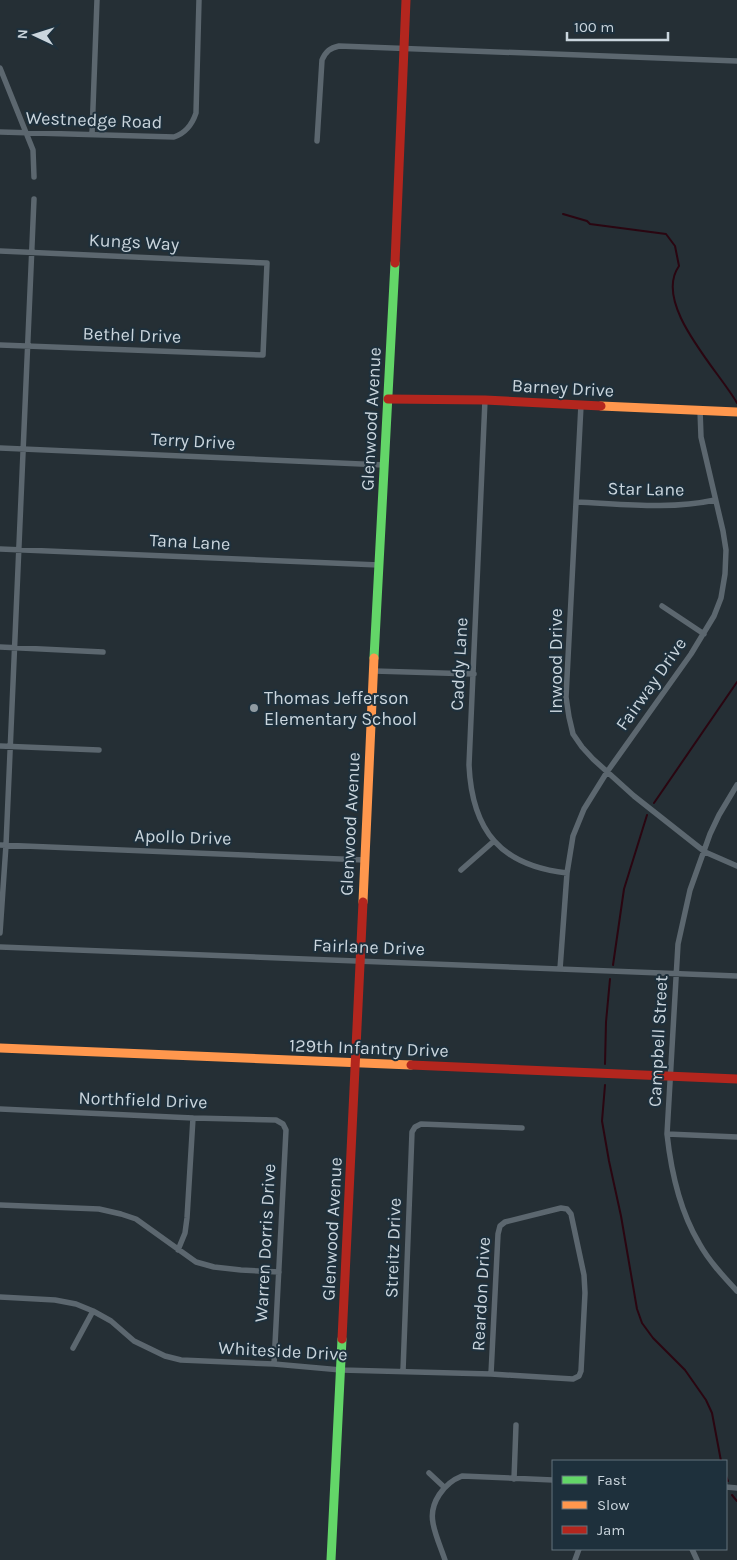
<svg xmlns="http://www.w3.org/2000/svg" width="737" height="1560" font-family="Karla,sans-serif">
<style>
.lines{fill:none;stroke-linecap:round;stroke-linejoin:round}
.stream{stroke:#2a0611;stroke-width:2}
.street{stroke:#5c676f;stroke-width:5.5}
.fast{stroke:#63d668;stroke-width:9}
.slow{stroke:#ff974d;stroke-width:9}
.jam{stroke:#b3261e;stroke-width:9}
.poi-dot{fill:#909ba2;stroke:#1e303c;stroke-width:2}
.labels{text-anchor:middle;dominant-baseline:central;stroke-width:4;stroke-linejoin:round;paint-order:stroke}
.street-label{font-size:18px;fill:#cad5dd;stroke:#1e303c}
.poi-label{font-size:18px;fill:#cad5dd;stroke:#1e303c;text-anchor:start}
</style>
<rect width="100%" height="100%" fill="#252f35"/>
<g class="lines">
<path class="stream" d="M 563,214 L 587,221 L 590,224 L 666,234 L 675,246 L 679,266 C 652,304 719,371 737,403
M 654,803 L 737,682
M 613,965 L 624,889 L 647,815
M 605,1064 L 606,1022 L 610,979
M 605,1085 L 602,1121 L 609,1161 L 621,1216 L 637,1309 L 642,1323 L 653,1338 L 685,1370 L 706,1400 L 712,1413 L 721,1461
M 726,1476 L 728,1481
M 732,1495 L 737,1501"/>
<path class="street" d="M 0,68 L 33,150 L 34,177
M 0,132 L 174,137 C 186,133 192,125 196,113 L 199,0
M 92,134 L 97,0
M 317,141 L 322,60 C 326,51 330,48 339,46 L 737,61
M 0,251 L 267,263 L 263,355 L 0,345
M 485,400 L 469,765 C 472,831 501,866 567,873
M 581,405 L 566,697 L 569,717 L 573,734 L 582,747 L 593,759 L 634,796 L 705,852 L 737,866
M 0,448 L 384,465
M 576,502 C 623,504 669,510 715,500
M 0,549 L 379,565
M 662,606 L 704,634
M 0,647 L 103,652
M 374,671 L 474,674
M 0,746 L 99,750
M 737,785 L 719,815 L 710,834 L 690,890 L 678,944 L 667,1134 C 671,1171 680,1211 699,1243 C 709,1261 723,1276 737,1291
M 0,845 L 365,860
M 461,870 L 494,841
M 0,933 L 6,845 L 34,199
M 0,947 L 737,976
M 560,969 L 567,873 L 573,836 L 584,809 L 607,772 L 691,654 L 714,616 L 721,598 L 725,574 L 726,550 L 723,531 L 701,437 L 700,410
M 0,1109 L 193,1118 L 276,1120 L 283,1124 L 286,1130 L 274,1364
M 667,1134 L 737,1137
M 0,1205 L 99,1209 L 121,1214 L 136,1219 L 196,1262 L 214,1267 L 241,1270 L 279,1272
M 178,1250 L 185,1233 L 187,1218 L 193,1118
M 0,1297 L 55,1300 L 76,1304 L 93,1311 L 111,1321 L 134,1341 L 165,1356 L 181,1360 L 274,1364 L 341,1370 L 491,1374 L 573,1379 L 579,1376 L 581,1371 L 585,1293 L 584,1275 L 571,1214 L 567,1209 L 561,1208 L 505,1222 L 500,1226 L 498,1234 L 491,1374
M 73,1348 L 93,1311
M 403,1371 L 412,1132 L 415,1127 L 421,1124 L 522,1128
M 429,1473 L 444,1487
M 514,1479 L 516,1425
M 726,1487 L 737,1488
M 692,1549 L 697,1560
M 445,1560 C 441,1548 435,1535 433,1523 C 429,1503 444,1483 462,1476 L 553,1480
M 575,1560 L 579,1549"/>
<path class="fast" d="M 374,658 L 395,263
M 331,1560 L 342,1339"/>
<path class="slow" d="M 601,406 L 737,412
M 363,902 L 374,658
M 0,1048 L 411,1065"/>
<path class="jam" d="M 395,263 L 406,0
M 388,399 L 485,400 L 601,406
M 411,1065 L 737,1079
M 342,1339 L 363,902"/>
</g>
<circle class="poi-dot" cx="254" cy="708" r="5"/>
<g class="labels">
<g class="street-label">
<text transform="translate(94 120) rotate(2)">Westnedge Road</text>
<text transform="translate(134 242) rotate(3)">Kungs Way</text>
<text transform="translate(132 335) rotate(2)">Bethel Drive</text>
<text transform="translate(563 388) rotate(3)">Barney Drive</text>
<text transform="translate(371 419) rotate(-87)">Glenwood Avenue</text>
<text transform="translate(193 441) rotate(3)">Terry Drive</text>
<text transform="translate(646 489) rotate(1)">Star Lane</text>
<text transform="translate(190 542) rotate(3)">Tana Lane</text>
<text transform="translate(556 661) rotate(-90)">Inwood Drive</text>
<text transform="translate(459 664) rotate(-87)">Caddy Lane</text>
<text transform="translate(651 684) rotate(-55)">Fairway Drive</text>
<text transform="translate(350 824) rotate(-87)">Glenwood Avenue</text>
<text transform="translate(183 837) rotate(2)">Apollo Drive</text>
<text transform="translate(369 947) rotate(2)">Fairlane Drive</text>
<text transform="translate(658 1041) rotate(-87)">Campbell Street</text>
<text transform="translate(369 1048) rotate(2)">129th Infantry Drive</text>
<text transform="translate(143 1100) rotate(2)">Northfield Drive</text>
<text transform="translate(332 1229) rotate(-87)">Glenwood Avenue</text>
<text transform="translate(265 1243) rotate(-87)">Warren Dorris Drive</text>
<text transform="translate(393 1248) rotate(-88)">Streitz Drive</text>
<text transform="translate(481 1294) rotate(-87)">Reardon Drive</text>
<text transform="translate(283 1351) rotate(3)">Whiteside Drive</text>
</g>
<g class="poi-label">
<text x="264" y="698">Thomas Jefferson<tspan x="264" dy="21">Elementary School</tspan></text>
</g>
</g>
<rect x="552" y="1460" width="175" height="90" fill="#1e303c" stroke="#63727c"/>
<rect x="562" y="1476" width="25" height="8" fill="#63d668" stroke="#63727c"/>
<text x="597" y="1485" font-size="15" fill="#cad5dd">Fast</text>
<rect x="562" y="1501" width="25" height="8" fill="#ff974d" stroke="#63727c"/>
<text x="597" y="1510" font-size="15" fill="#cad5dd">Slow</text>
<rect x="562" y="1526" width="25" height="8" fill="#b3261e" stroke="#63727c"/>
<text x="597" y="1535" font-size="15" fill="#cad5dd">Jam</text>
<g transform="translate(35 35) rotate(274)" stroke="#1e303c" stroke-width="4" paint-order="stroke">
<path d="M0-4L9 19L0 12L-9 19Z" fill="#cad5dd"/>
<text y="-8" font-size="14" font-weight="bold" text-anchor="middle" fill="#cad5dd">N</text>
</g>
<path d="M567 32v8h101v-8" fill="none" stroke="#cad5dd" stroke-width="2.5"/>
<text x="574" y="32" font-size="15" fill="#cad5dd" stroke="#1e303c" stroke-width="4" paint-order="stroke">100 m</text>
</svg>
